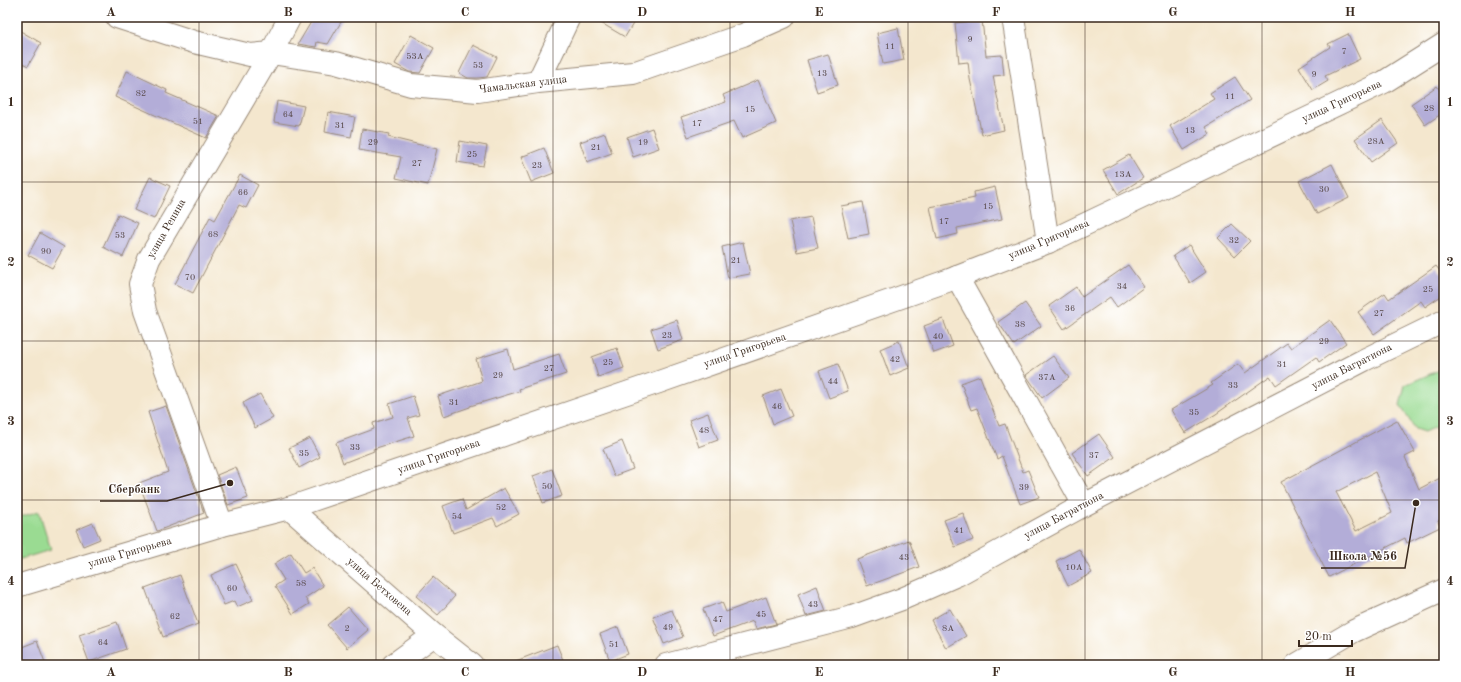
<svg xmlns="http://www.w3.org/2000/svg" width="1461" height="682" font-family="'Old Standard TT',serif">
<style>
.green{fill:#9adb92;stroke:#6a8258}
.building{fill:#b3add8;fill-rule:evenodd}
.lines{fill:none;stroke-linecap:round;stroke-linejoin:round}
.minor-casing{stroke:#988876;stroke-width:24}
.major-casing{stroke:#988876;stroke-width:24}
.minor{stroke:#fff;stroke-width:22}
.major{stroke:#fff;stroke-width:22}
.grid{fill:none;stroke:#3b2a1e;stroke-width:1;stroke-opacity:0.55}
.labels{text-anchor:middle;dominant-baseline:central;stroke-width:3;stroke-linejoin:round;paint-order:stroke}
.number-label{font-size:9px;fill:#594b4c}
.street-label{font-size:11px;fill:#3b2a1e;stroke:#fff}
.leader{fill:none;stroke:#3b2a1e;stroke-width:1.5}
.callout-dot{fill:#3b2a1e;stroke:#fff;stroke-width:1.5}
.callout-label{font-size:12px;text-anchor:middle;font-weight:bold;fill:#3b2a1e;stroke:#fff;stroke-width:3;stroke-linejoin:round;paint-order:stroke}
.neatline{fill:none;stroke:#3b2a1e;stroke-width:1.5}
.grid-label{font-size:13px;text-anchor:middle;font-weight:bold;fill:#3b2a1e}
</style>
<rect width="100%" height="100%" fill="#fff"/>
<filter id="ink" filterUnits="userSpaceOnUse"><feTurbulence type="fractalNoise" baseFrequency=".025" numOctaves="2"/><feDisplacementMap in="SourceGraphic" scale="8" xChannelSelector="R" yChannelSelector="G"/><feConvolveMatrix kernelMatrix="1 2 1 2 8 2 1 2 1" color-interpolation-filters="sRGB"/></filter>
<filter id="wash" filterUnits="userSpaceOnUse"><feTurbulence type="fractalNoise" baseFrequency=".012" numOctaves="4" result="noise"/><feDisplacementMap in="SourceGraphic" scale="16" xChannelSelector="R" yChannelSelector="G"/><feGaussianBlur stdDeviation="0.9" result="paint"/><feColorMatrix in="noise" values="0 0 0 0 0 0 0 0 0 0 0 0 0 0 0 0 0 1.4 0 .05"/><feComposite in="paint" operator="in"/></filter>
<g filter="url(#wash)">
<rect width="100%" height="100%" fill="#f4e7ce"/>
<path class="green" d="M 1444,368 L 1444,423 L 1424,432 L 1415,429 L 1400,405 L 1405,385 Z
M 39,511 L 51,550 L 17,560 L 17,518 Z"/>
<g id="blocks">
<path class="building" d="M 314,17 L 344,17 L 328,44 L 317,42 L 316,47 L 298,44 Z
M 591,17 L 637,17 L 625,37 Z
M 982,20 L 986,56 L 1002,55 L 1004,75 L 993,76 L 1004,130 L 982,135 L 970,79 L 968,62 L 959,63 L 955,23 Z
M 898,28 L 904,60 L 883,64 L 877,33 Z
M 17,29 L 41,43 L 28,66 L 17,60 Z
M 1348,34 L 1360,59 L 1325,76 L 1328,81 L 1313,90 L 1299,67 L 1330,47 L 1328,44 Z
M 411,35 L 434,48 L 420,73 L 409,72 L 395,64 Z
M 473,45 L 497,57 L 487,77 L 478,78 L 468,78 L 459,73 Z
M 828,54 L 838,85 L 817,92 L 807,60 Z
M 127,71 L 167,90 L 166,93 L 219,116 L 206,138 L 115,97 Z
M 1235,77 L 1250,100 L 1206,127 L 1210,134 L 1184,150 L 1170,126 L 1214,99 L 1210,93 Z
M 758,80 L 776,123 L 742,138 L 734,121 L 688,137 L 681,117 L 726,102 L 723,95 Z
M 1437,86 L 1444,96 L 1444,112 L 1425,125 L 1411,104 Z
M 277,101 L 304,106 L 299,126 L 274,122 Z
M 328,112 L 355,117 L 351,137 L 325,132 Z
M 1382,120 L 1398,143 L 1371,162 L 1355,139 Z
M 652,128 L 659,148 L 633,157 L 627,137 Z
M 362,129 L 389,134 L 388,137 L 437,149 L 428,185 L 396,178 L 401,157 L 359,150 Z
M 605,133 L 612,153 L 587,162 L 580,142 Z
M 460,141 L 487,146 L 483,166 L 457,162 Z
M 544,148 L 554,173 L 531,182 L 521,157 Z
M 1129,155 L 1143,178 L 1118,194 L 1103,170 Z
M 1332,164 L 1349,198 L 1317,214 L 1299,181 Z
M 240,175 L 258,185 L 246,208 L 239,205 L 193,293 L 175,284 L 210,217 L 215,220 Z
M 150,177 L 170,186 L 154,219 L 134,210 Z
M 995,187 L 1002,219 L 957,228 L 958,234 L 937,239 L 930,207 L 975,198 L 974,192 Z
M 863,202 L 869,234 L 848,238 L 841,206 Z
M 118,214 L 138,223 L 123,257 L 103,247 Z
M 811,217 L 818,248 L 797,252 L 790,221 Z
M 1232,224 L 1250,241 L 1235,256 L 1218,238 Z
M 40,233 L 64,247 L 52,268 L 28,255 Z
M 743,242 L 750,274 L 728,278 L 722,247 Z
M 1189,245 L 1206,272 L 1190,283 L 1173,256 Z
M 1128,265 L 1144,287 L 1117,307 L 1110,297 L 1064,329 L 1049,306 L 1076,287 L 1082,297 Z
M 1436,266 L 1444,276 L 1444,294 L 1425,307 L 1421,301 L 1374,334 L 1358,312 L 1385,293 L 1389,299 Z
M 1025,303 L 1041,326 L 1014,345 L 998,322 Z
M 943,319 L 953,346 L 934,353 L 924,326 Z
M 677,320 L 683,340 L 658,349 L 651,329 Z
M 1330,320 L 1346,343 L 1319,362 L 1316,357 L 1276,385 L 1270,376 L 1216,414 L 1185,433 L 1171,410 L 1213,385 L 1211,383 L 1238,364 L 1245,373 L 1287,343 L 1291,348 Z
M 899,341 L 909,368 L 890,376 L 880,349 Z
M 617,348 L 624,368 L 598,377 L 592,357 Z
M 508,349 L 513,369 L 559,354 L 566,374 L 519,389 L 520,391 L 470,406 L 470,407 L 444,416 L 438,396 L 482,381 L 476,359 Z
M 1053,356 L 1069,378 L 1042,398 L 1026,375 Z
M 838,364 L 848,391 L 829,398 L 819,371 Z
M 980,376 L 999,426 L 1005,424 L 1023,472 L 1028,470 L 1039,497 L 1020,504 L 1002,456 L 997,459 L 977,408 L 971,410 L 961,383 Z
M 781,389 L 792,416 L 773,424 L 763,396 Z
M 260,394 L 273,418 L 255,428 L 243,403 Z
M 413,396 L 419,415 L 408,418 L 414,436 L 373,449 L 374,451 L 343,463 L 336,443 L 374,429 L 373,423 L 393,417 L 389,404 Z
M 166,406 L 204,513 L 157,531 L 139,483 L 168,472 L 148,412 Z
M 708,413 L 718,440 L 699,447 L 689,420 Z
M 1397,420 L 1415,452 L 1405,457 L 1419,489 L 1444,476 L 1444,518 L 1438,521 L 1440,527 L 1407,543 L 1405,538 L 1329,577 L 1281,482 ZM 1375,472 L 1392,513 L 1356,531 L 1336,492 Z
M 1099,434 L 1115,457 L 1088,476 L 1072,453 Z
M 310,438 L 320,457 L 299,468 L 289,448 Z
M 622,441 L 633,469 L 614,476 L 603,449 Z
M 236,467 L 248,498 L 228,505 L 217,475 Z
M 552,469 L 562,496 L 543,503 L 533,476 Z
M 504,488 L 519,514 L 497,526 L 493,518 L 453,533 L 443,506 L 462,499 L 466,510 Z
M 963,513 L 973,540 L 955,547 L 944,520 Z
M 93,523 L 100,539 L 83,546 L 76,530 Z
M 909,540 L 919,567 L 867,586 L 857,559 Z
M 1079,549 L 1092,573 L 1068,586 L 1056,561 Z
M 291,553 L 304,573 L 312,568 L 323,586 L 305,598 L 309,604 L 293,614 L 275,586 L 284,580 L 274,564 Z
M 236,564 L 253,600 L 237,607 L 234,601 L 224,605 L 211,575 Z
M 180,575 L 198,624 L 163,637 L 145,588 Z
M 433,577 L 455,596 L 438,615 L 416,596 Z
M 817,586 L 826,611 L 806,616 L 798,594 Z
M 766,597 L 776,624 L 756,629 L 753,621 L 713,636 L 703,609 L 722,602 L 726,612 Z
M 348,607 L 368,630 L 347,648 L 327,625 Z
M 950,609 L 966,636 L 946,648 L 931,620 Z
M 672,610 L 683,637 L 664,644 L 653,617 Z
M 117,622 L 126,649 L 89,662 L 79,635 Z
M 618,627 L 628,654 L 610,661 L 600,634 Z
M 37,641 L 46,665 L 17,665 L 17,649 Z
M 557,645 L 565,665 L 508,665 L 508,664 Z"/>
</g>
</g>
<g filter="url(#ink)">
<use href="#blocks" fill-opacity="0" stroke="#988876" stroke-width="1"/>
<g class="lines">
<g class="minor-casing">
<path id="minor" d="M 117,17 L 194,42 L 250,55 L 271,53 L 336,63 L 411,85 L 478,91 L 538,82 L 633,73 L 743,35 L 784,17
M 1013,17 L 1048,242
M 538,82 L 569,17
M 957,277 L 1084,505
M 289,508 L 434,635 L 472,665
M 222,525 L 145,311 L 140,284 L 149,259 L 271,53 L 290,17
M 393,665 L 434,635
M 666,665 L 852,617 L 902,599 L 957,575 L 1084,505 L 1364,360 L 1444,321
M 1296,665 L 1354,631 L 1444,590"/>
</g>
<g class="major-casing">
<path id="major" d="M 17,586 L 222,525 L 289,508 L 659,382 L 947,281 L 1048,242 L 1384,82 L 1444,44"/>
</g>
<use href="#minor" class="minor"/>
<use href="#major" class="major"/>
</g>
</g>
<path class="grid" d="M 199,17 L 199,665M 376,17 L 376,665M 553,17 L 553,665M 730,17 L 730,665M 908,17 L 908,665M 1085,17 L 1085,665M 1262,17 L 1262,665M 17,182 L 1444,182M 17,341 L 1444,341M 17,500 L 1444,500"/>
<g class="labels">
<g class="number-label">
<text x="970" y="39">9</text>
<text x="890" y="46">11</text>
<text x="1344" y="51">7</text>
<text x="415" y="56">53А</text>
<text x="478" y="65">53</text>
<text x="822" y="73">13</text>
<text x="1314" y="74">9</text>
<text x="141" y="93">82</text>
<text x="1230" y="96">11</text>
<text x="1429" y="108">28</text>
<text x="750" y="109">15</text>
<text x="288" y="114">64</text>
<text x="198" y="121">51</text>
<text x="697" y="123">17</text>
<text x="340" y="125">31</text>
<text x="1190" y="130">13</text>
<text x="1376" y="141">28А</text>
<text x="373" y="142">29</text>
<text x="643" y="142">19</text>
<text x="596" y="147">21</text>
<text x="472" y="154">25</text>
<text x="417" y="163">27</text>
<text x="537" y="165">23</text>
<text x="1123" y="174">13А</text>
<text x="1324" y="189">30</text>
<text x="243" y="192">66</text>
<text x="988" y="206">15</text>
<text x="944" y="221">17</text>
<text x="213" y="234">68</text>
<text x="120" y="235">53</text>
<text x="1234" y="240">32</text>
<text x="46" y="251">90</text>
<text x="736" y="260">21</text>
<text x="190" y="277">70</text>
<text x="1122" y="286">34</text>
<text x="1428" y="289">25</text>
<text x="1070" y="308">36</text>
<text x="1379" y="313">27</text>
<text x="1020" y="324">38</text>
<text x="667" y="335">23</text>
<text x="938" y="336">40</text>
<text x="1324" y="341">29</text>
<text x="895" y="359">42</text>
<text x="608" y="362">25</text>
<text x="1282" y="364">31</text>
<text x="549" y="368">27</text>
<text x="498" y="375">29</text>
<text x="1047" y="377">37А</text>
<text x="833" y="381">44</text>
<text x="1233" y="385">33</text>
<text x="454" y="402">31</text>
<text x="777" y="406">46</text>
<text x="1194" y="412">35</text>
<text x="704" y="430">48</text>
<text x="355" y="447">33</text>
<text x="304" y="453">35</text>
<text x="1094" y="455">37</text>
<text x="547" y="486">50</text>
<text x="1024" y="487">39</text>
<text x="501" y="507">52</text>
<text x="457" y="516">54</text>
<text x="959" y="530">41</text>
<text x="904" y="557">43</text>
<text x="1074" y="567">10А</text>
<text x="301" y="583">58</text>
<text x="232" y="588">60</text>
<text x="813" y="604">43</text>
<text x="761" y="614">45</text>
<text x="175" y="616">62</text>
<text x="718" y="619">47</text>
<text x="668" y="627">49</text>
<text x="347" y="628">2</text>
<text x="948" y="628">8А</text>
<text x="103" y="642">64</text>
<text x="614" y="644">51</text>
</g>
<g class="street-label">
<text transform="translate(523 85) rotate(-7)">Чамальская улица</text>
<text transform="translate(1342 102) rotate(-25)">улица Григорьева</text>
<text transform="translate(167 229) rotate(-60)">улица Репина</text>
<text transform="translate(1049 240) rotate(-23)">улица Григорьева</text>
<text transform="translate(745 351) rotate(-19)">улица Григорьева</text>
<text transform="translate(1352 367) rotate(-27)">улица Багратиона</text>
<text transform="translate(439 457) rotate(-19)">улица Григорьева</text>
<text transform="translate(1064 516) rotate(-28)">улица Багратиона</text>
<text transform="translate(130 553) rotate(-16)">улица Григорьева</text>
<text transform="translate(379 587) rotate(41)">улица Бетховена</text>
</g>
</g>
<path class="leader" d="M230 483L167 501H100M1416 503L1405 568H1321"/>
<g class="callout-dot">
<circle cx="230" cy="483" r="4"/>
<circle cx="1416" cy="503" r="4"/>
</g>
<g class="callout-label">
<text x="134" y="493">Сбербанк</text>
<text x="1363" y="560">Школа №56</text>
</g>
<rect width="1461" height="682" fill="none" stroke="#fff" stroke-width="44"/>
<path d="M1299 640v6h53v-6" fill="none" stroke="#3b2a1e" stroke-width="2"/>
<text x="1305" y="640" font-size="12" fill="#3b2a1e" stroke="#ffffff" stroke-width="3" paint-order="stroke">20 m</text>
<rect x="22" y="22" width="1417" height="638" class="neatline"/>
<g class="grid-label">
<text x="111" y="16">A</text>
<text x="288" y="16">B</text>
<text x="465" y="16">C</text>
<text x="642" y="16">D</text>
<text x="819" y="16">E</text>
<text x="996" y="16">F</text>
<text x="1173" y="16">G</text>
<text x="1350" y="16">H</text>
<text x="11" y="106">1</text>
<text x="1450" y="106">1</text>
<text x="11" y="266">2</text>
<text x="1450" y="266">2</text>
<text x="11" y="425">3</text>
<text x="1450" y="425">3</text>
<text x="11" y="585">4</text>
<text x="1450" y="585">4</text>
<text x="111" y="676">A</text>
<text x="288" y="676">B</text>
<text x="465" y="676">C</text>
<text x="642" y="676">D</text>
<text x="819" y="676">E</text>
<text x="996" y="676">F</text>
<text x="1173" y="676">G</text>
<text x="1350" y="676">H</text>
</g>
</svg>
